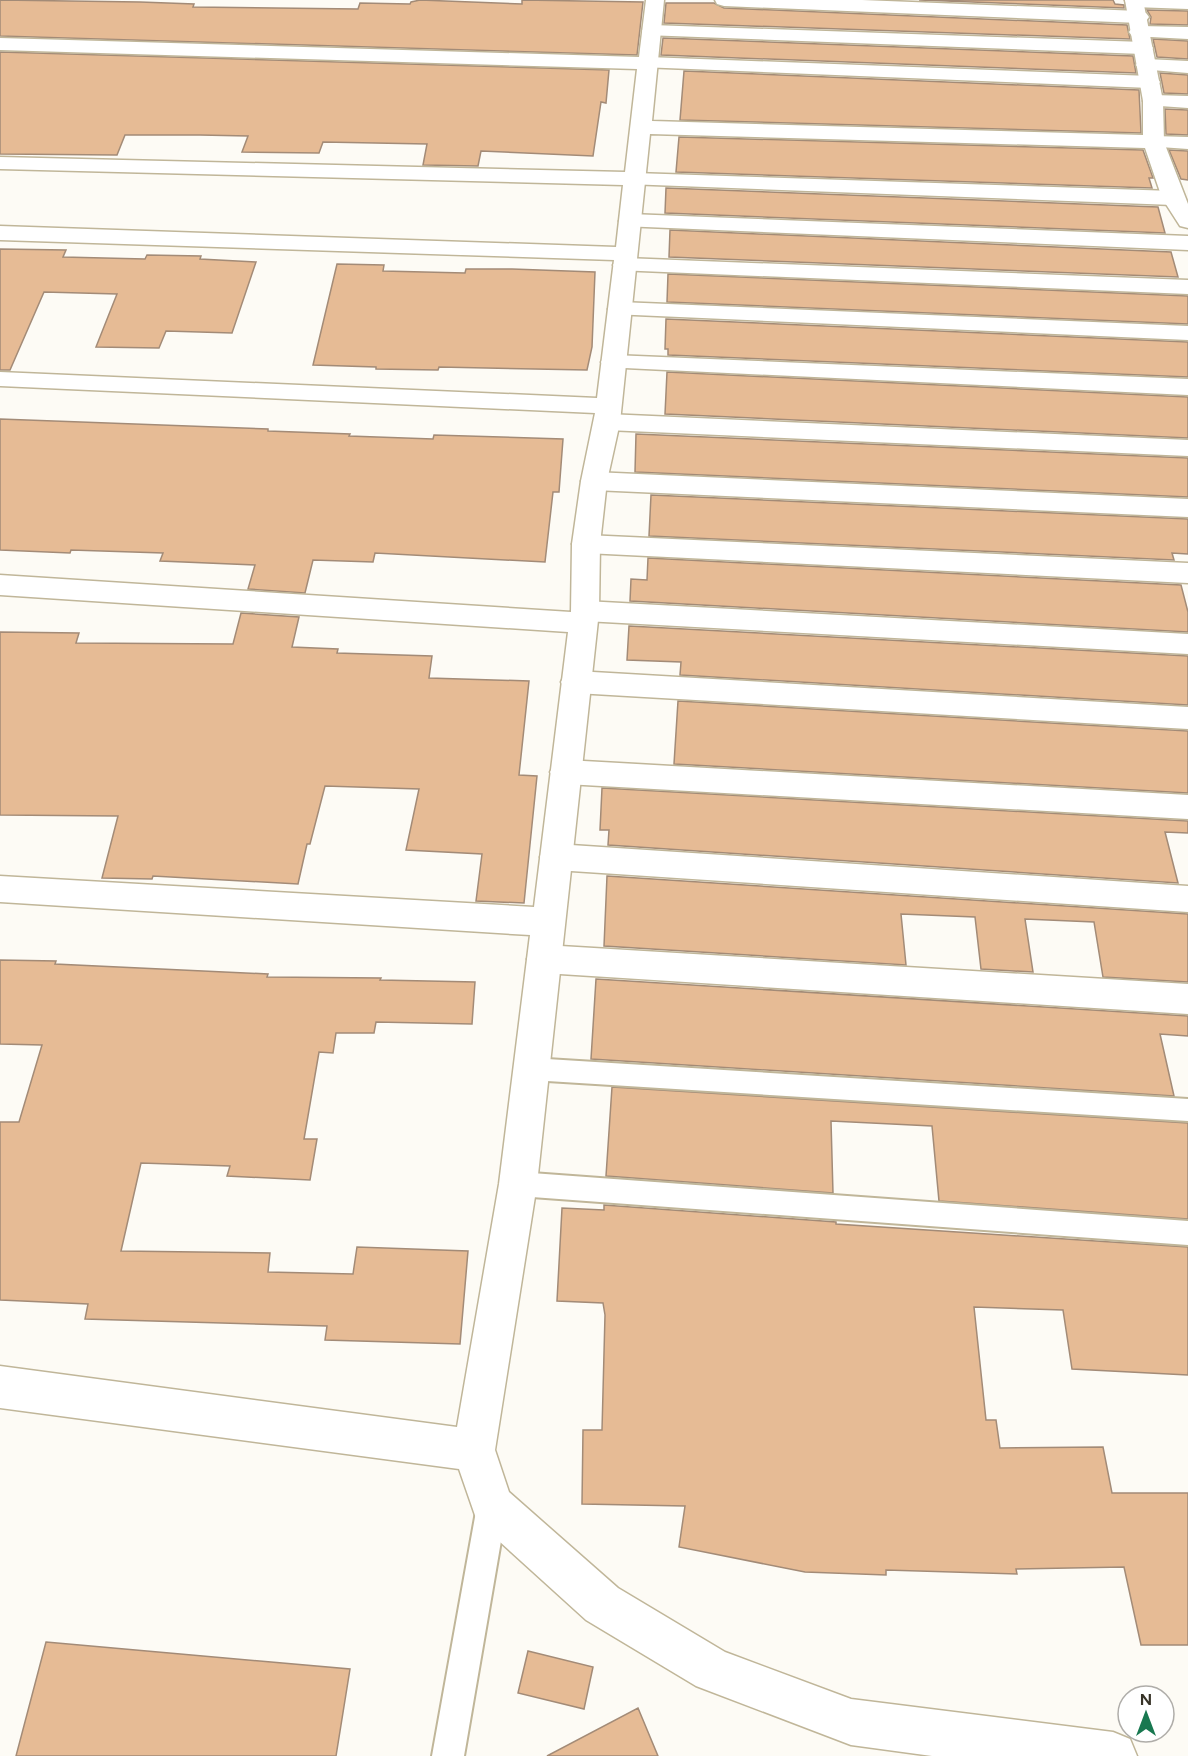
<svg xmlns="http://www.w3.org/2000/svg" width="1188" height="1756" font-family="Figtree,sans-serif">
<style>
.building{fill:#e6bb95;stroke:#a38b77;stroke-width:1.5}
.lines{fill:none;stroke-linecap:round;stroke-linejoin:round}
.service-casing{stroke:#c0b699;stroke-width:4}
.pedestrian-casing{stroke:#c0b699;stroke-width:3}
.minor-casing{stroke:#c0b699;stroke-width:3}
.service{fill:#fff;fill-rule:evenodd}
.pedestrian{fill:#fff;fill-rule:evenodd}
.minor{fill:#fff;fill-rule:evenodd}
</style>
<rect width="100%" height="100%" fill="#fdfbf5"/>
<path class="building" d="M 0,0 L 140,2 L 194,4 L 193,7 L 358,9 L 360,3 L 410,4 L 411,2 L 420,0 L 522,4 L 522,0 L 643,2 L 637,55 L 0,36 Z
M 919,0 L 1113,0 L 1115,4 L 1124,5 L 1124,8 Z
M 666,3 L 714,3 L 724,8 L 1127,25 L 1130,39 L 664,23 Z
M 1147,10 L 1188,11 L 1188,25 L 1150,24 L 1151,17 Z
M 663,38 L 1133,56 L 1136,73 L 661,55 Z
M 1153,39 L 1188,41 L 1188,59 L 1157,57 Z
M 0,52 L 609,70 L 606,103 L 601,102 L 593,156 L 481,151 L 478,166 L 423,165 L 427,144 L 323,142 L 319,153 L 242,152 L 248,136 L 200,135 L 125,135 L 117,155 L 0,154 Z
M 684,71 L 1139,90 L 1141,133 L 680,120 Z
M 1160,73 L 1188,75 L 1188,94 L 1164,93 Z
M 1165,109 L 1188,110 L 1188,135 L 1166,134 Z
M 679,137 L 1143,150 L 1153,178 L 1149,178 L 1152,188 L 676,172 Z
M 1169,150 L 1188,151 L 1188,180 L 1181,179 Z
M 666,188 L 1158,207 L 1165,233 L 665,213 Z
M 670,230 L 1171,252 L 1178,277 L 669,257 Z
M 0,249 L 66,250 L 63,257 L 145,259 L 147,255 L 201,256 L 200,259 L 256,262 L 232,333 L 166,331 L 159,348 L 96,347 L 117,294 L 44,292 L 10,370 L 0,370 Z
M 337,264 L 384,265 L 383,271 L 465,273 L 466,269 L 512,269 L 595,272 L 592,347 L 587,370 L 439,367 L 438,370 L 376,369 L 376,367 L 313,365 Z
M 668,274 L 1188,296 L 1188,324 L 667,302 Z
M 666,319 L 1188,342 L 1188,377 L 668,355 L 668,349 L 665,349 Z
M 667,372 L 1188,397 L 1188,438 L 665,414 Z
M 0,419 L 268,429 L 268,431 L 350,434 L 349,436 L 433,439 L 434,435 L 563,439 L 559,492 L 553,492 L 545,562 L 375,553 L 373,562 L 313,560 L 305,593 L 248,589 L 255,565 L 160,561 L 163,553 L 71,550 L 70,553 L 0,550 Z
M 636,434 L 1188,458 L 1188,497 L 635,472 Z
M 651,495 L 1188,519 L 1188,554 L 1172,553 L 1174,560 L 649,536 Z
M 648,558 L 1181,585 L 1188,612 L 1188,632 L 630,601 L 631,579 L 647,580 Z
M 241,613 L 299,617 L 292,647 L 338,649 L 337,653 L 432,656 L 429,678 L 529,681 L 519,775 L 537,776 L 524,903 L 476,901 L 482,854 L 406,850 L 419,789 L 325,786 L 310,844 L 307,844 L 298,884 L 153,876 L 152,879 L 102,878 L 118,816 L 0,815 L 0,632 L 79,633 L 76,643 L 233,644 Z
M 629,626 L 1188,656 L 1188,705 L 680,675 L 681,662 L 627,660 Z
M 678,701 L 1188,731 L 1188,793 L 674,764 Z
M 602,788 L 1188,821 L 1188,833 L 1165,832 L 1178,883 L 608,845 L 609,830 L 600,830 Z
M 607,876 L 1188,914 L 1188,982 L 1103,977 L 1094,922 L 1025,919 L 1033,972 L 981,969 L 975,917 L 901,914 L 906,965 L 604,946 Z
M 0,960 L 56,961 L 55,964 L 268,974 L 267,977 L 381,978 L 380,980 L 475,982 L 472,1024 L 376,1022 L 374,1033 L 336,1033 L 333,1053 L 319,1052 L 304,1139 L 317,1139 L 310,1180 L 227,1176 L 230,1166 L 141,1163 L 121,1251 L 270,1253 L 268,1272 L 353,1274 L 357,1247 L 468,1251 L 460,1344 L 325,1340 L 327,1326 L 85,1319 L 88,1304 L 0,1300 L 0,1122 L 19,1122 L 42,1045 L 0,1044 Z
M 596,979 L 1188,1016 L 1188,1036 L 1160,1034 L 1174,1096 L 591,1059 Z
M 612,1087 L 1188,1123 L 1188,1219 L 939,1201 L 932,1126 L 831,1121 L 833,1193 L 606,1176 Z
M 604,1205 L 836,1222 L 836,1224 L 1188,1247 L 1188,1375 L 1072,1369 L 1063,1310 L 974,1307 L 986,1420 L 996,1420 L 1000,1448 L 1103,1447 L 1112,1493 L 1188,1493 L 1188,1645 L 1141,1645 L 1124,1567 L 1016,1569 L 1017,1574 L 886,1570 L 886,1575 L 805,1572 L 679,1547 L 685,1506 L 582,1504 L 583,1430 L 602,1430 L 605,1315 L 603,1303 L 557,1301 L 562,1208 L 604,1210 Z
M 46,1642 L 350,1669 L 336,1756 L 16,1756 Z
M 528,1651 L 593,1667 L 584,1709 L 518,1693 Z
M 638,1708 L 658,1756 L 547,1756 Z"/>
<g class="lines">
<g class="service-casing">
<path id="service" d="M 531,1058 L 1188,1099 L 1188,1121 L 531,1080 L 522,1077 L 519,1069 L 522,1061 Z
M 518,1172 L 1188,1221 L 1188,1245 L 518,1196 L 509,1192 L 505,1184 L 509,1176 Z
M 492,1491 L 502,1496 L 507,1506 L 464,1756 L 432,1756 L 477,1506 L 482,1496 Z"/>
</g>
<g class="pedestrian-casing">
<path id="pedestrian" d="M 715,0 L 862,0 L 1139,11 L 1146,13 L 1149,17 L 1146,21 L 1139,23 L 724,6 L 717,4 Z
M 1125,0 L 1188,0 L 1188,9 L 1134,7 L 1127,5 Z
M 652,25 L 1143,42 L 1150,44 L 1153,48 L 1150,52 L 1143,54 L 645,35 L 642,31 L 645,27 Z
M 1139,26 L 1188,27 L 1188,39 L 1132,36 L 1129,32 L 1132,28 Z
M 648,57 L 1150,76 L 1157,78 L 1160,82 L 1157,86 L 1150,88 L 641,67 L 638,63 L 641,59 Z
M 1146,59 L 1188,61 L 1188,73 L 1139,69 L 1136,65 L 1139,61 Z
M 1153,95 L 1188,96 L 1188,108 L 1146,105 L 1143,101 L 1146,97 Z
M 1153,136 L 1188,137 L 1188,149 L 1146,146 L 1142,142 L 1146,138 Z
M 635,173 L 1173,191 L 1181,193 L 1184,198 L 1181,203 L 1173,205 L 627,184 L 624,179 L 627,174 Z
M 630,214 L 1188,236 L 1188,250 L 622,226 L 619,221 L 622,216 Z
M 625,258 L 1188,280 L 1188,294 L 617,270 L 613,265 L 617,260 Z
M 620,302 L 1188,326 L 1188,340 L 612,314 L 608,309 L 612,304 Z
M 613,355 L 1188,379 L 1188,395 L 604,367 L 601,362 L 604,357 Z
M 607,414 L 1188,440 L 1188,456 L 607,430 L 598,428 L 594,422 L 598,416 Z
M 594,472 L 1188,499 L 1188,517 L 594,490 L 585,487 L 581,481 L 585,475 Z
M 586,535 L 1188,563 L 1188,583 L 586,553 L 576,551 L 572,544 L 576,537 Z
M 585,601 L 1188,634 L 1188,654 L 585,621 L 575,618 L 571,611 L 575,604 Z
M 576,671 L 1188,707 L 1188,729 L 576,693 L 565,690 L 561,682 L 565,674 Z
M 566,760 L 1188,795 L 1188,819 L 566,784 L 555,780 L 550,772 L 555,764 Z
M 556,844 L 1188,886 L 1188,912 L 556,870 L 544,866 L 540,857 L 544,848 Z
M 544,945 L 1188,984 L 1188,1014 L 544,973 L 532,969 L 527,959 L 532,949 Z"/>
</g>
<g class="minor-casing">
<path id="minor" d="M 646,0 L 664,0 L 652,121 L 1143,135 L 1143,101 L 1125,0 L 1143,0 L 1163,101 L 1164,142 L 1188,204 L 1188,228 L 1180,226 L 1162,198 L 1145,148 L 650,134 L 620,422 L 607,481 L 600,544 L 599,611 L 537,1184 L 495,1450 L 509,1492 L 618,1588 L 725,1652 L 851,1699 L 1113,1732 L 1130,1739 L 1137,1756 L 932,1756 L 851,1745 L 696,1686 L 586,1620 L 477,1521 L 459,1469 L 0,1408 L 0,1366 L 457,1427 L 499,1184 L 530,935 L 0,902 L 0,876 L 534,907 L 568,632 L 0,595 L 0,575 L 571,612 L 572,544 L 581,481 L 595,413 L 0,386 L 0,372 L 597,398 L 614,260 L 0,240 L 0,226 L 616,247 L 623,185 L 0,169 L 0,157 L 625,172 L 637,69 L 0,50 L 0,38 L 639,57 Z"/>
</g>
<use href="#service" class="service"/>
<use href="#pedestrian" class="pedestrian"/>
<use href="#minor" class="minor"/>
</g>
<g transform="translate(1146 1714)"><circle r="28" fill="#ffffff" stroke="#afada9" stroke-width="1.5"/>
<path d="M0-4.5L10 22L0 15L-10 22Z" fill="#187850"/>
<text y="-9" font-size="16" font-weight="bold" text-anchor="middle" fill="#373327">N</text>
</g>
</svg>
